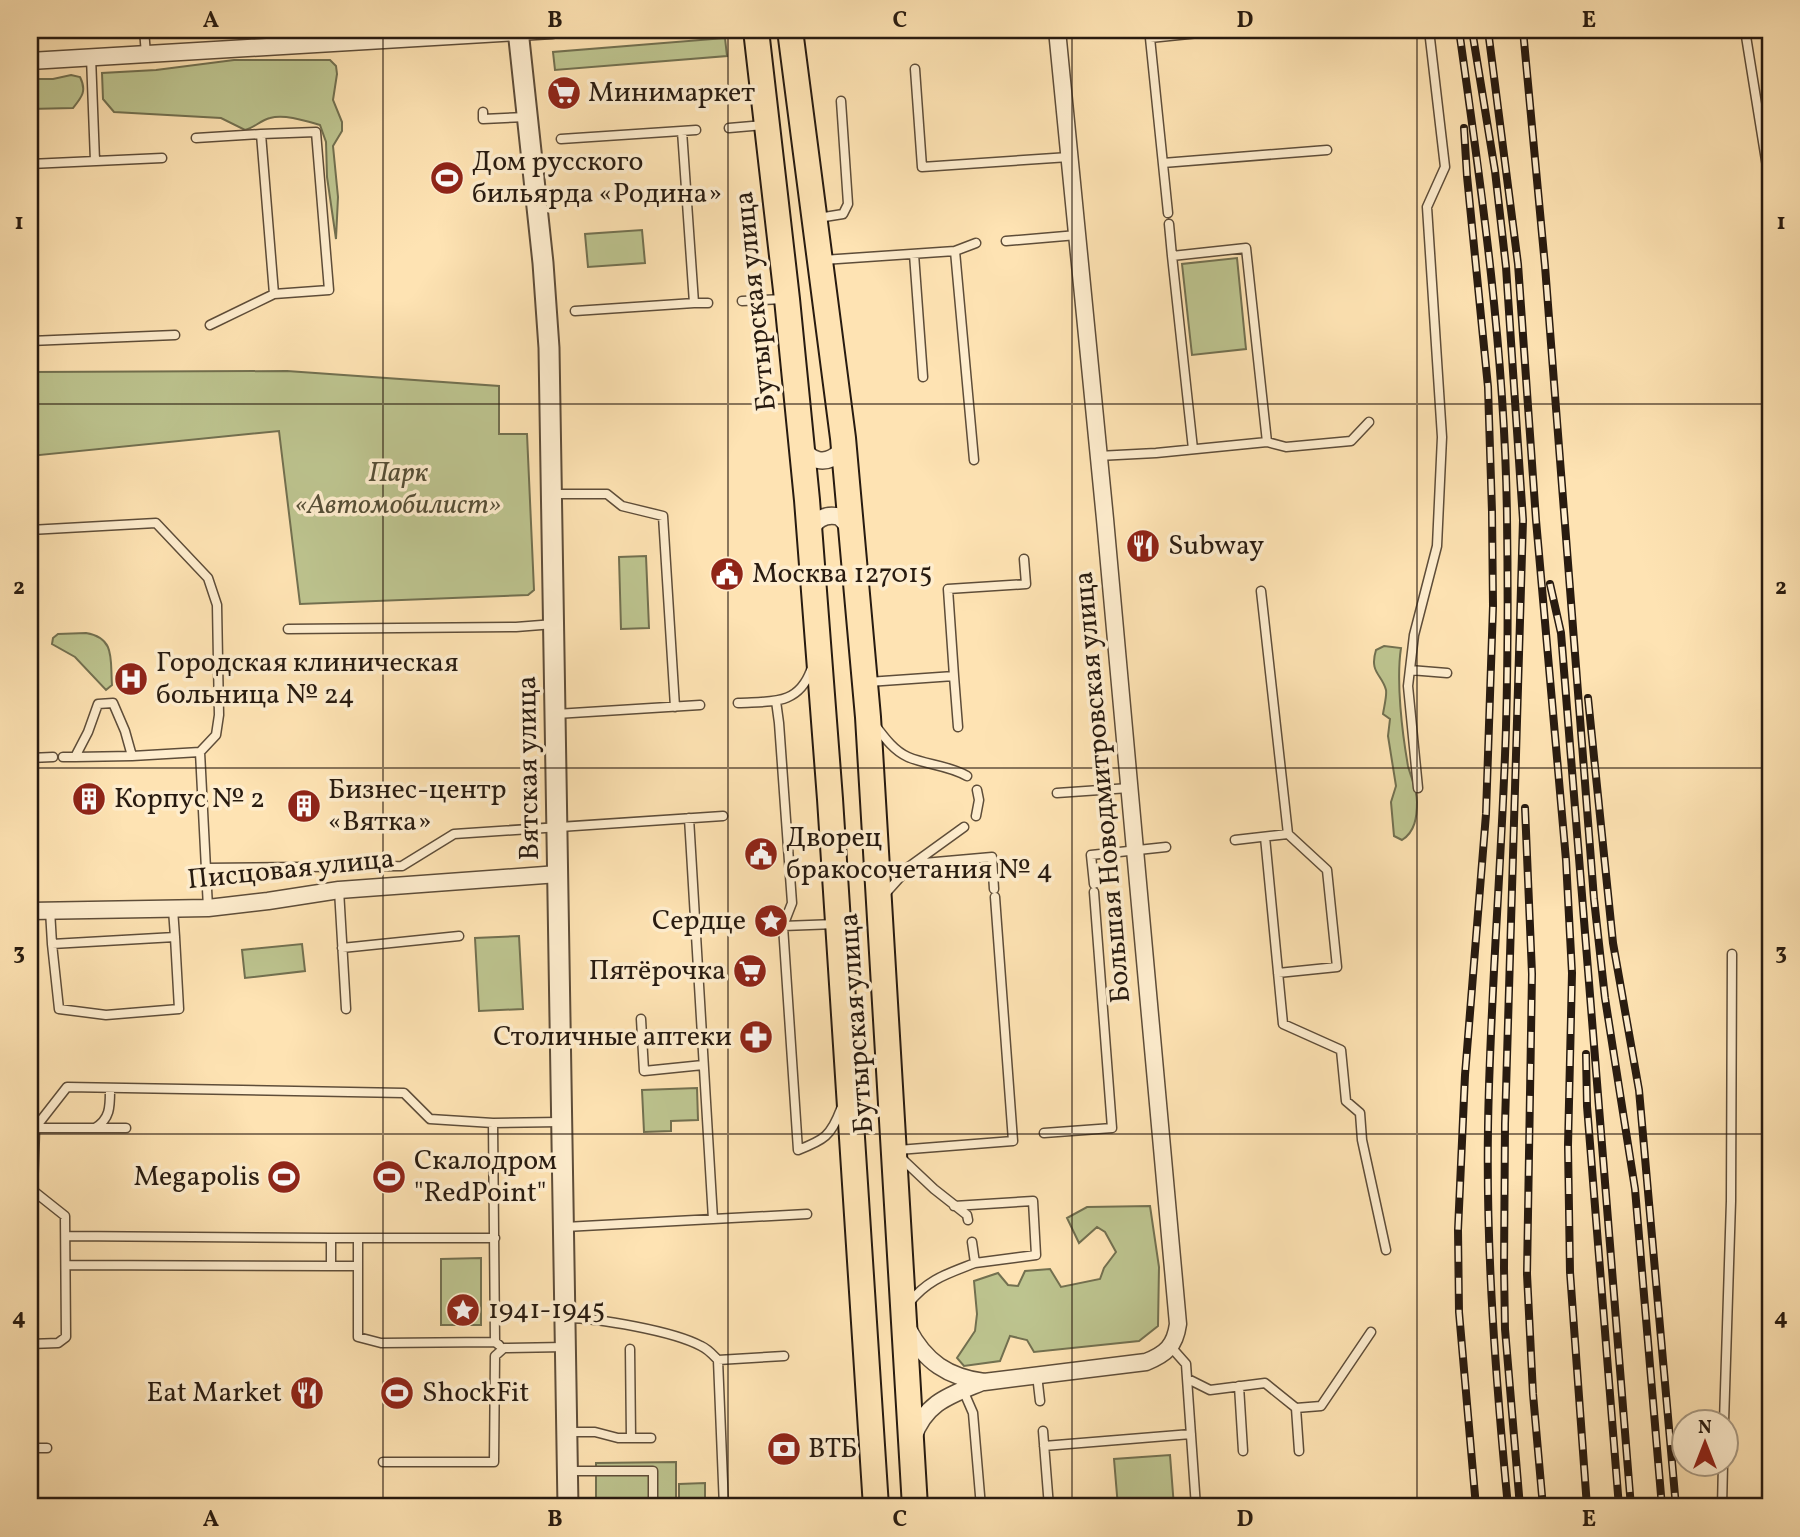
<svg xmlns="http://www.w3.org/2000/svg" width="1800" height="1537" font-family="Vollkorn,serif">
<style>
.green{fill:#bdc48f;stroke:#727050;stroke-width:2}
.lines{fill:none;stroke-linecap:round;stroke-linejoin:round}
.service-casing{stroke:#5e4d39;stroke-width:11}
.minor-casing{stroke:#5e4d39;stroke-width:19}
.tertiary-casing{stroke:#5e4d39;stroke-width:23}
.primary-casing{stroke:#281b10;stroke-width:28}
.service{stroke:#feedce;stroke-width:8}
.minor{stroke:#feedce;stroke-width:16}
.tertiary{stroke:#feedce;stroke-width:19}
.primary{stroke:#fee3b3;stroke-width:24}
.rail-casing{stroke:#281b10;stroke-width:8}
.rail{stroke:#feedce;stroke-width:5;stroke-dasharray:16;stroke-linecap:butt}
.grid{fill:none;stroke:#281b10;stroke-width:2;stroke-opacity:0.55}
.labels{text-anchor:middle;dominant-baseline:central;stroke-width:7;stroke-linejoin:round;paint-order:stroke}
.poi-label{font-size:28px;fill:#281b10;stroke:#feedce;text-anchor:start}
.street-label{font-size:28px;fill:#281b10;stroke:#feedce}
.park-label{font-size:28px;font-style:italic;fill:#554e36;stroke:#feedce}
.neatline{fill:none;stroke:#281b10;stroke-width:2.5}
.grid-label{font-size:23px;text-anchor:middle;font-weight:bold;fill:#281b10}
</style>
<rect width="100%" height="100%" fill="#fee3b3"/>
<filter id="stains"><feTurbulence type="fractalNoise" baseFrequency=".00286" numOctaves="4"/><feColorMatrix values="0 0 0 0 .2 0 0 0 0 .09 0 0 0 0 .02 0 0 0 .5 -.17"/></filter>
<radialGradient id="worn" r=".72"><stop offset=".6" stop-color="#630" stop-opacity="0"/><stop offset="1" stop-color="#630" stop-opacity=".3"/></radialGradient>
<path class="green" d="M 725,38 L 727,56 L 555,70 L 553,52 Z
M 234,60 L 330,60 L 336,66 L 337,74 L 333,100 L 342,122 L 342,131 L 333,146 L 338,197 L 336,239 L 327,177 L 326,142 L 320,125 C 306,121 285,114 270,118 C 261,120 254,128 245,130 L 221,118 L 114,112 L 103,99 L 102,73 L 156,70 Z
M 71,75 L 80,77 C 87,91 82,97 73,108 L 30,109 L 30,79 L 53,79 Z
M 642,230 L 645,263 L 588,267 L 585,234 Z
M 1237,258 L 1246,349 L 1192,355 L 1182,264 Z
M 287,371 L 499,386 L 499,434 L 527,434 L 534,590 L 528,595 L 300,604 L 279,431 L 30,456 L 30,372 Z
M 646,556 L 649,628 L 621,629 L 619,557 Z
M 86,633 C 116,638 110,660 112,685 L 106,690 L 75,657 L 52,644 L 53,638 L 58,634 Z
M 1384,646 L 1401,648 C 1396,681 1402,732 1408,766 C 1411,778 1417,789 1417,802 C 1417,817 1415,832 1402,840 L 1394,836 L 1391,802 L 1396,786 L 1388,736 L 1390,719 L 1383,714 C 1384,707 1387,696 1386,690 C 1382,674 1369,673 1376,650 Z
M 519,936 L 523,1009 L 479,1011 L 475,938 Z
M 302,944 L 305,971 L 245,978 L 242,950 Z
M 697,1088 L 698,1120 L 671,1121 L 671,1131 L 644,1132 L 642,1090 Z
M 1150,1206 L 1159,1267 L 1158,1326 L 1139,1341 L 1034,1352 L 1027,1340 L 1010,1336 L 1000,1361 L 964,1366 L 957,1358 L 975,1331 L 977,1314 L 974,1281 L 998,1273 L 1008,1285 L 1018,1286 L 1025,1271 L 1050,1269 L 1061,1287 L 1100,1279 L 1104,1268 L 1116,1252 L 1105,1232 L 1097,1227 L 1079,1243 L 1067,1218 L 1087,1207 Z
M 481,1258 L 481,1325 L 441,1325 L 441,1259 Z
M 1170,1455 L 1174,1507 L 1118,1507 L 1114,1459 Z
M 676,1462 L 676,1507 L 596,1507 L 596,1463 Z
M 705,1483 L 705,1507 L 679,1507 L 679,1484 Z"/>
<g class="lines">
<g class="service-casing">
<path id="service" d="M 144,30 L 146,54
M 1745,30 L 1770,185
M 91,57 L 95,161
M 915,69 L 922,167 L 1069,157
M 483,112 L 483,119 L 527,117
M 729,128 L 764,125
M 682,131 L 694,303 L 708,303
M 261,134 L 316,132 L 329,290 L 274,294
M 196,138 L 261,134 L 274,294 L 210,325
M 561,139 L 696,130
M 1163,163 L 1327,150
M 30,164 L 162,158
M 1168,213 L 1150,38 L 1228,30
M 818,218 L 843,214 L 848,204 L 841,101
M 1169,224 L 1172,256
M 1006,241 L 1077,235
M 955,251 L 976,243
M 914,254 L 923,377
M 823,260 L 955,251 L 974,460
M 742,301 L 784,299
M 575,311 L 694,303
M 30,341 L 175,335
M 1193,449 L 1172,256 L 1246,248 L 1267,442
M 1098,456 L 1156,453 L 1267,442 L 1286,447 L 1351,441 L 1369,422
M 551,494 L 607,494 L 622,506 L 663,516 L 675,707
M 30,530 L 156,523 L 208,578 L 217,605 L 219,715 L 216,735 L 200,752
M 288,629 L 516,627 L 554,624
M 1410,670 L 1447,673
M 954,676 L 958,727
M 868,682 L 954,676 L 948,589 L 1026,584 L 1024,559
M 776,701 L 779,723 L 792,903 L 783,926 L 798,1150 C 824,1140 831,1136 841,1109
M 738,703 C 771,701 798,706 811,670
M 556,714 L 700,705
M 875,725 C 884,737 894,751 908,757 C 927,765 948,765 967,776
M 63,757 L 75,757 L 88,732 L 98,704 L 113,703 L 125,731 L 132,756 L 200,752 L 208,908
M 75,757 L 132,756
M 30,758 L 53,757
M 1418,788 L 1408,686 L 1414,635 L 1437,546 L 1442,437 L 1427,207 L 1445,167 L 1429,30
M 1057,793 L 1129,788
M 976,816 L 979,800 L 977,790
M 689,818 L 713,1219
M 1265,837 L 1283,1024 L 1341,1050 L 1346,1101 L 1360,1113 L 1362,1140 L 1386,1250
M 1235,840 L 1288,834 L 1261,591
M 921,858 L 924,863 L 992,857 L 994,889
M 205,868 L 402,866 L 454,834 L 723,816
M 1094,884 L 1091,855 L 1166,847
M 339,890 L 346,1009
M 884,895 L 910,866 L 964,827
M 50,910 L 52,944 L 175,937 L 173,909
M 783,926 L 836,924
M 52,944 L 59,1009 L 106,1015 L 179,1009 L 175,937
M 342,948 L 459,936
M 1278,973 L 1337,967 L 1327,870 L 1288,834
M 641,1019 L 644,1071 L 703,1065
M 493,1123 L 560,1122
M 35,1128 L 95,1128 C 110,1119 110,1107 110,1091
M 98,1128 L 126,1128
M 1044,1133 L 1112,1128 L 1094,892
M 898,1150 L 1013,1141 L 995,897
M 899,1156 L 934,1189 L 967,1215 L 968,1220
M 33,1189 L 35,1128 L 67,1087 L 404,1093 L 430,1119 L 493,1123 L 495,1342
M 954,1206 L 1033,1201 L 1036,1255 L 975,1263
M 565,1227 L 807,1214
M 331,1238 L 495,1238
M 358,1238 L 358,1337 L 381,1343 L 495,1342 L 499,1345
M 66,1265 L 331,1266 L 331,1238 L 66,1236
M 331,1266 L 357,1266
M 909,1303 C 928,1279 947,1274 975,1263 L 972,1242
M 566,1318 C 598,1318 673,1331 701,1346 C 708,1349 713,1355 718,1360 L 724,1507
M 30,1344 L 58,1343 L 66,1337 L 65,1216 L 31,1189
M 1171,1347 L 1186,1364 L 1196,1507
M 630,1349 L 631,1438
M 718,1360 L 784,1356
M 1037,1375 L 1040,1401
M 1188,1379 L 1210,1390 L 1265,1383 L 1296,1408 L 1299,1451
M 1239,1386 L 1243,1451
M 963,1390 L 973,1413 L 981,1507
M 1296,1408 L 1321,1406 L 1371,1332
M 1724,1422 L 1731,1201 L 1732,954
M 1043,1431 L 1049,1507
M 567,1432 L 595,1432 L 618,1438 L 651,1438
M 1044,1446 L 1191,1434
M 30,1448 L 47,1448
M 383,1462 L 494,1462 L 495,1356 L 504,1348 L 565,1347
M 567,1471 L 653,1471 L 653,1507
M 1722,1507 L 1723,1464"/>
</g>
<g class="minor-casing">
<path id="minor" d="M 30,61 L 552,30
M 802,444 C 808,462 826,466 840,452 L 843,441
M 810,536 C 812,520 825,513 840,517 L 851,529
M 30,911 L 208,908 L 268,901 L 339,890 L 558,874
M 908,1329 C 925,1362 948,1377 984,1382 L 1146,1362 C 1166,1354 1175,1346 1178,1324 L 1105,519 L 1057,30
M 913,1438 C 925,1402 951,1395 982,1382"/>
</g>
<g class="tertiary-casing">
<path id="tertiary" d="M 518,30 L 543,263 L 549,348 L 568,1507"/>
</g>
<g class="primary-casing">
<path id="primary" d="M 756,30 L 787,299 L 807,500 L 830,799 L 876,1507
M 790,30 L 843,438 L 868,717 L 915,1507"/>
</g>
<use href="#service" class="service"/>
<use href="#minor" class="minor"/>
<use href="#tertiary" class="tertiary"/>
<use href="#primary" class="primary"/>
<g class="rail-casing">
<path id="rail" d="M 1459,30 C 1482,192 1505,354 1507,518 C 1508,588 1508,657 1506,727 C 1502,861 1490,994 1488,1128 C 1486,1255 1496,1381 1508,1507
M 1472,30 L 1495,171 L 1506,267 L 1523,520 L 1505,1124 L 1504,1268 L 1505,1329 L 1520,1507
M 1488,30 L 1518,264 L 1536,520 L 1566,860 L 1572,973 L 1568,1146 L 1570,1272 L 1587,1507
M 1523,30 L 1545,266 L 1594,899 L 1605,998 L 1635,1189 L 1662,1507
M 1464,128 L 1467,176 L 1488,387 L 1492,512 L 1493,606 L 1486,814 L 1465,1075 L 1458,1230 L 1459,1312 L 1476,1507
M 1550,584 L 1561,633 L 1631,1507
M 1588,698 L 1613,943 L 1639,1090 L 1676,1507
M 1525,808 L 1532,974 L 1527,1274 L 1533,1394 L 1543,1507
M 1586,1054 L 1587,1106 L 1619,1507"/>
</g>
<use href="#rail" class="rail"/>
</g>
<path class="grid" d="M 383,30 L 383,1507M 728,30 L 728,1507M 1072,30 L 1072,1507M 1417,30 L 1417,1507M 30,404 L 1770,404M 30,768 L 1770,768M 30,1134 L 1770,1134"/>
<defs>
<g id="supermarket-disc" transform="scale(1.75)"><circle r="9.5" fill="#8f2418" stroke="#feedce"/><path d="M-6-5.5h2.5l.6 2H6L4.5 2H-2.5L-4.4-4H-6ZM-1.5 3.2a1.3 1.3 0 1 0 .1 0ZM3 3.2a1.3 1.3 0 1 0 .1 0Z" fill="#fff"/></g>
<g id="stadium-disc" transform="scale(1.75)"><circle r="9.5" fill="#8f2418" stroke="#feedce"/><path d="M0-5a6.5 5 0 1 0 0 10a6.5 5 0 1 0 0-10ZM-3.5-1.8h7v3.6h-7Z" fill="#fff"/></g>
<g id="restaurant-disc" transform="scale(1.75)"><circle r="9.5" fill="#8f2418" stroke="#feedce"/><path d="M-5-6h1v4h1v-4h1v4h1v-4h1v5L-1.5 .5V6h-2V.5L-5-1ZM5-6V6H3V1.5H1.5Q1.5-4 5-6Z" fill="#fff"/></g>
<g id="civic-disc" transform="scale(1.75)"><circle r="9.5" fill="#8f2418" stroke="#feedce"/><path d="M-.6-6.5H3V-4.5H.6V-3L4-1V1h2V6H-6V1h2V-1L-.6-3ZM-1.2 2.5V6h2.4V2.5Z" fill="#fff"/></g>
<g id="hospital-disc" transform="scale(1.75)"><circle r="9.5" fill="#8f2418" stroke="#feedce"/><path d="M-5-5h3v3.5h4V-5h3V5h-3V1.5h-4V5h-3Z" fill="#fff"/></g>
<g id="building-disc" transform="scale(1.75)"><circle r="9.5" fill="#8f2418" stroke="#feedce"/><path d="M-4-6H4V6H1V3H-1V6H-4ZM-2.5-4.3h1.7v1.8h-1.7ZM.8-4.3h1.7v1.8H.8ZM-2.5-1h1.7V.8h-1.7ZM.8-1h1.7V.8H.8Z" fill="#fff"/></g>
<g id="sight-disc" transform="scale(1.75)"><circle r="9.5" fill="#8f2418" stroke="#feedce"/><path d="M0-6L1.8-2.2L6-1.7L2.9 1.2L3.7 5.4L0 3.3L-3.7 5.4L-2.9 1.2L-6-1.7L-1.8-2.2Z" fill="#fff"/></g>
<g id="pharmacy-disc" transform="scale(1.75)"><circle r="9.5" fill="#8f2418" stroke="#feedce"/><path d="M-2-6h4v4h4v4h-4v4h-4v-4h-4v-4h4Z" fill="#fff"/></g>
<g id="bank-disc" transform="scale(1.75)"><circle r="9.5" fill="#8f2418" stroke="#feedce"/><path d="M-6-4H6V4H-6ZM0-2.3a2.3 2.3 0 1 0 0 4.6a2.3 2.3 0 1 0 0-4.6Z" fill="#fff"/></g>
</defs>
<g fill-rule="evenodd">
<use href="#supermarket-disc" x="564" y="93"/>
<use href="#stadium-disc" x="447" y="178"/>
<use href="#restaurant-disc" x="1143" y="546"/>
<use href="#civic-disc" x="727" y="574"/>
<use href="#hospital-disc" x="131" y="679"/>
<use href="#building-disc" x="89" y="799"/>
<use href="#building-disc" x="304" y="806"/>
<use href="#civic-disc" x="761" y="854"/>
<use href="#sight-disc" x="771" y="921"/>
<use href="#supermarket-disc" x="750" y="971"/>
<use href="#pharmacy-disc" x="756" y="1037"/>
<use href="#stadium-disc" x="284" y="1177"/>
<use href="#stadium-disc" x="389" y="1177"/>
<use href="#sight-disc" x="463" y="1310"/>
<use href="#restaurant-disc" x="307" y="1393"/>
<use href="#stadium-disc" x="397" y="1393"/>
<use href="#bank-disc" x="784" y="1449"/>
</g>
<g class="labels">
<g class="poi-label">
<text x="588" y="93">Минимаркет</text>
<text x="472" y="162">Дом русского<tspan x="472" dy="32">бильярда «Родина»</tspan></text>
<text x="1168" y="546">Subway</text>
<text x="752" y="574">Москва 127015</text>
<text x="156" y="663">Городская клиническая<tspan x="156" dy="32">больница № 24</tspan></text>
<text x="328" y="790">Бизнес-центр<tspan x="328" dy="32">«Вятка»</tspan></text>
<text x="114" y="799">Корпус № 2</text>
<text x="786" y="838">Дворец<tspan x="786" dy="32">бракосочетания № 4</tspan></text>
<text x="746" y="921" text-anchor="end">Сердце</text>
<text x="726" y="971" text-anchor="end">Пятёрочка</text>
<text x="732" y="1037" text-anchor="end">Столичные аптеки</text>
<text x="414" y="1161">Скалодром<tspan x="414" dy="32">"RedPoint"</tspan></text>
<text x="260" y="1177" text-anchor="end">Megapolis</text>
<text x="488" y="1310">1941-1945</text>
<text x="282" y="1393" text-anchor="end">Eat Market</text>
<text x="422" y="1393">ShockFit</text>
<text x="808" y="1449">ВТБ</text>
</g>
<g class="street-label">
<text transform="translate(756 301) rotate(-96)">Бутырская улица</text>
<text transform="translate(529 768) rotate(-91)">Вятская улица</text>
<text transform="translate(1103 787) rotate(-95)">Большая Новодмитровская улица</text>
<text transform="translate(291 870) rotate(-6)">Писцовая улица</text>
<text transform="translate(857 1023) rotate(-94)">Бутырская улица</text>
</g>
<g class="park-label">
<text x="398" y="473">Парк<tspan x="398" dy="32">«Автомобилист»</tspan></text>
</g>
</g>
<rect width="1800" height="1537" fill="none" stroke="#fee3b3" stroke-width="77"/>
<g transform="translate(1705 1443)"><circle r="33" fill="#feedce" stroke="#a89982" stroke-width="2"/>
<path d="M0-5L12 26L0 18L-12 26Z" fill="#8f2418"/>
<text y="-10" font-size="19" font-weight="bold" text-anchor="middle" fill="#281b10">N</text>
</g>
<rect x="38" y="38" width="1724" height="1460" class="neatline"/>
<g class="grid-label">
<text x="211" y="27">A</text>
<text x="555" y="27">B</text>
<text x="900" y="27">C</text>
<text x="1245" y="27">D</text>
<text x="1589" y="27">E</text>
<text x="19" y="229">1</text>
<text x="1781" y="229">1</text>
<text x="19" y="594">2</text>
<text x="1781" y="594">2</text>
<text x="19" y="959">3</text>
<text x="1781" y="959">3</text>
<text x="19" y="1324">4</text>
<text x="1781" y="1324">4</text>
<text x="211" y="1526">A</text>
<text x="555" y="1526">B</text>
<text x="900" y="1526">C</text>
<text x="1245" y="1526">D</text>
<text x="1589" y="1526">E</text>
</g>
<rect width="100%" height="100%" filter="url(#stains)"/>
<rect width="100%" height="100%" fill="url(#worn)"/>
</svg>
